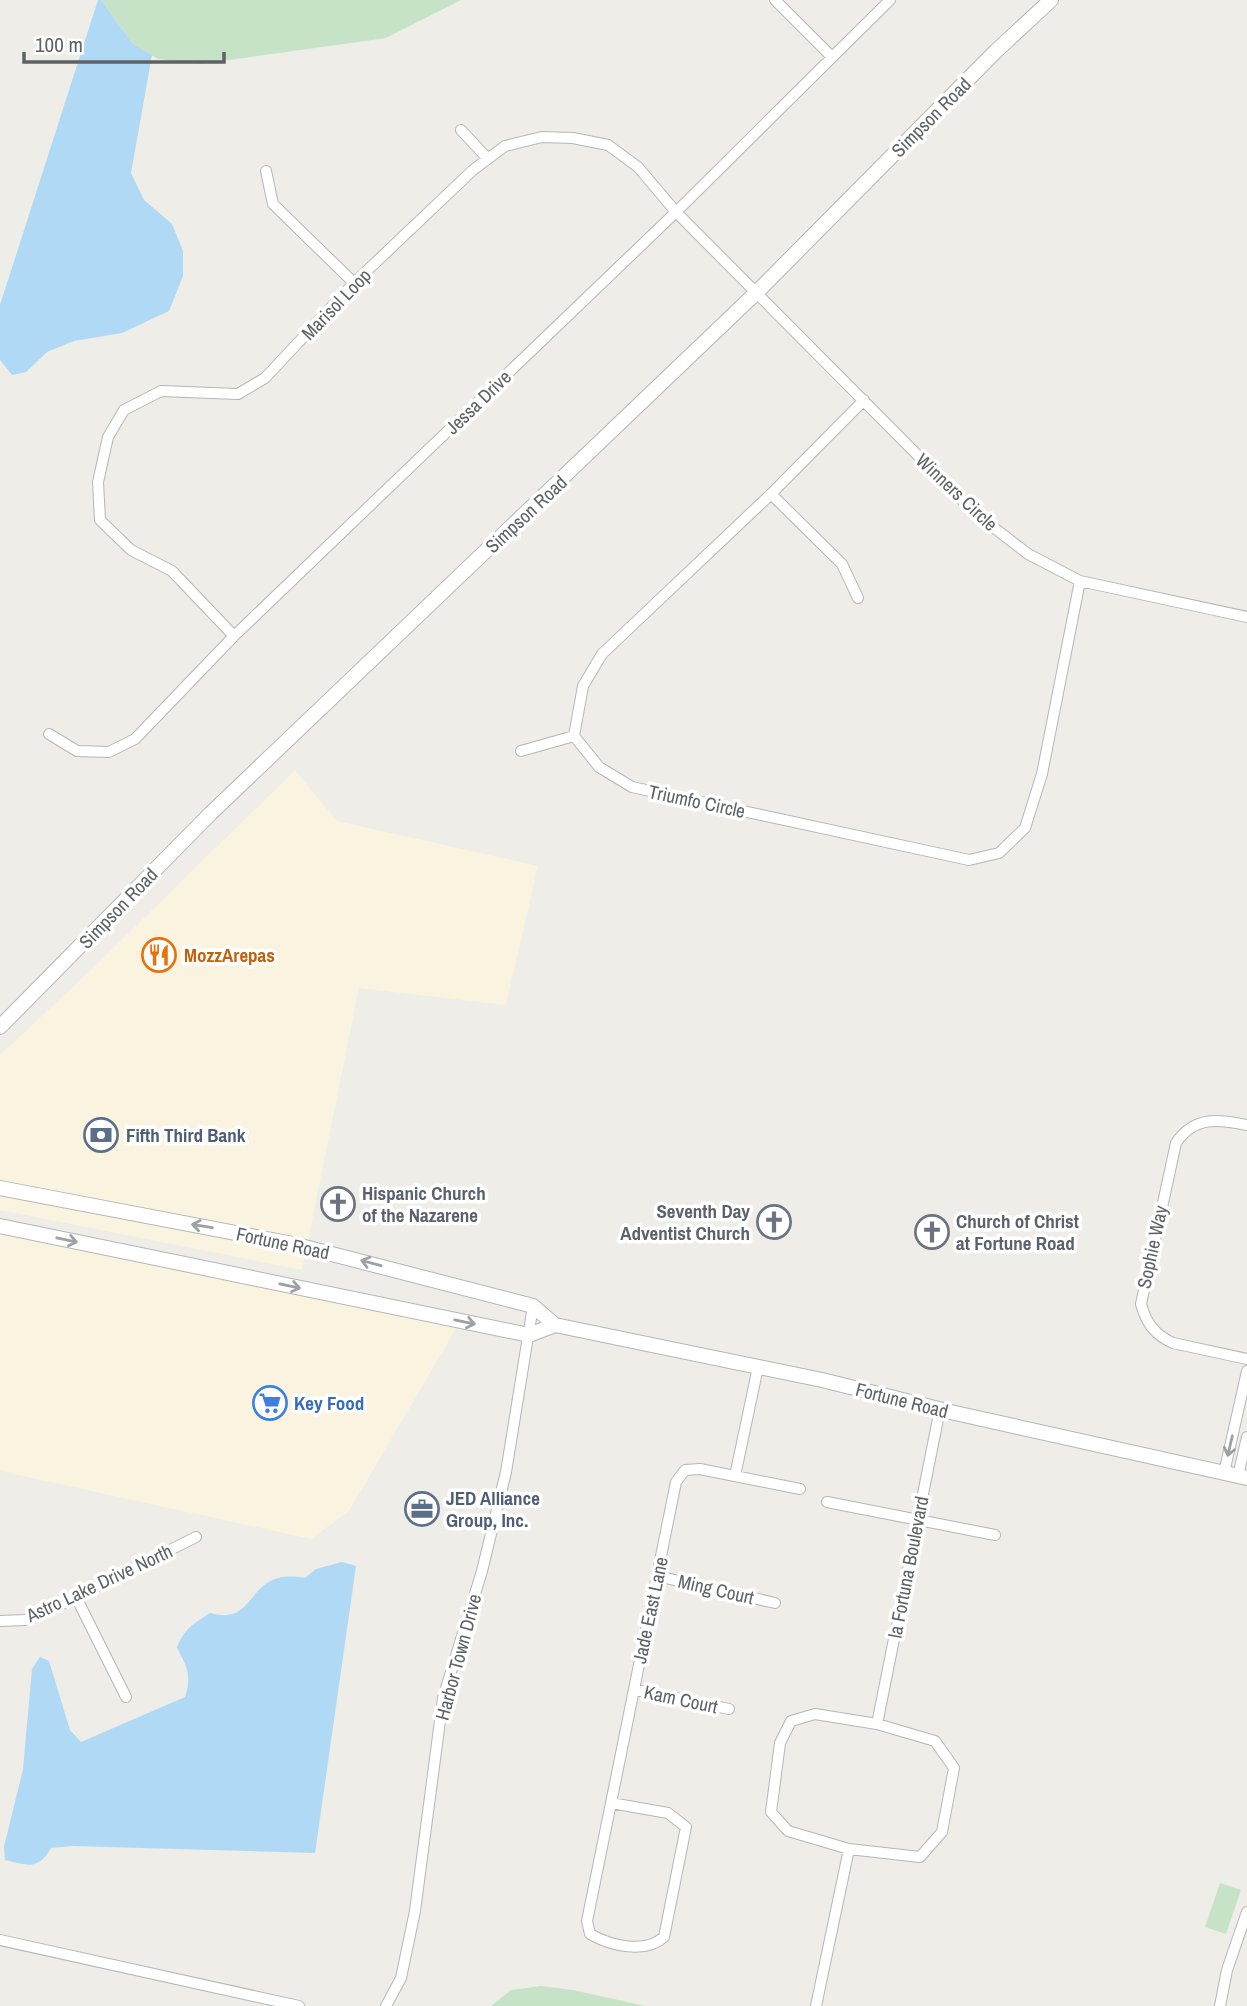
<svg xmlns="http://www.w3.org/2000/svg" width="1247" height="2006" font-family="'Archivo Narrow',sans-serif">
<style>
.commercial{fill:#faf3e0}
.green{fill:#c7e3c7}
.water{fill:#b0d9f5}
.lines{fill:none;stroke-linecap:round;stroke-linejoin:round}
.street-casing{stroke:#b4b6ba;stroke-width:12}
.secondary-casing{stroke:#b3b6b9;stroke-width:16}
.street{stroke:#fff;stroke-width:10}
.secondary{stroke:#fff;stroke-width:14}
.oneway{stroke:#9ea0a3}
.labels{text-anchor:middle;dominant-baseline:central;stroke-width:7;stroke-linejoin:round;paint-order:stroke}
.street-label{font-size:19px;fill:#5e6165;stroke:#fff}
.food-label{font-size:19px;font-weight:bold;fill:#c56008;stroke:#fff;text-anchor:start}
.service-label{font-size:19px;font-weight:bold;fill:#4e5e75;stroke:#fff;text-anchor:start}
.worship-label{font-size:19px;font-weight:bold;fill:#5b616d;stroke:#fff;text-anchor:start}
.shop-label{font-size:19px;font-weight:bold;fill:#366cbe;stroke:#fff;text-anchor:start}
</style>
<rect width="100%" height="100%" fill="#eeede7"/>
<path class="commercial" d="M 295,770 L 337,821 L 538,866 L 506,1005 L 359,988 L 302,1270 L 0,1210 L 0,1055 L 90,971 Z
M 0,1226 L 461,1320 L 349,1511 L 311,1539 L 0,1471 Z"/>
<path class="green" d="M 101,0 L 461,0 L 386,38 L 201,64 L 158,59 L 133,44 Z
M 1220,1883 L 1241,1890 L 1226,1934 L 1205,1927 Z
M 541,1986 L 573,1990 L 645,2006 L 491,2006 L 511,1990 Z"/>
<path class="water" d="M 98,0 L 101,0 L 133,44 L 152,55 L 131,173 L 144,200 L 172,224 L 183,251 L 183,276 L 169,311 L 122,333 L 74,341 L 47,352 L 26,372 L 12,375 L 0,360 L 0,305 Z
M 342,1562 L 356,1566 L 315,1853 L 72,1846 L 51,1848 C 38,1871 28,1865 5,1860 L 4,1847 L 23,1769 L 32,1669 L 40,1657 L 49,1661 L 70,1730 L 81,1742 L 185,1697 C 192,1677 187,1666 177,1648 C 183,1630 194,1623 210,1613 C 215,1614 222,1616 227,1615 C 257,1612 252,1568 305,1578 L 316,1569 Z"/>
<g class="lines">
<g class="street-casing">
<path id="street" d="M 775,0 L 832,57
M 461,130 L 488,159
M 266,171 L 273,204 L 354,283
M 864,400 L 771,494 L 602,654 L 583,686 L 574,736 L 599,767 L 632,787 L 969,860 L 999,853 L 1025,828 L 1042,774 L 1080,581
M 771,494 L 842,564 L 858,598
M 234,636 L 172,571 L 131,550 L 100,520 L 98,482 L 108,437 L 124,410 L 161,391 L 238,394 L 265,378 L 354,283 L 473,170 L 505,146 L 542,137 L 573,138 L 608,145 L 638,167 L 676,212 L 975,513 L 1028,554 L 1080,581 L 1247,617
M 49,734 L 77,751 L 109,752 L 135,739 L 234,636 L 676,212 L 890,0
M 521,751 L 574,736
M 1247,1125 C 1218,1119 1194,1116 1176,1143 L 1141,1304 C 1146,1323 1155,1335 1173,1343 L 1247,1359
M 1224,1473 L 1247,1371
M 735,1476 L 758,1367
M 1238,1476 L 1247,1437
M 827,1502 L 995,1535
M 657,1576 L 775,1603
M 76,1597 L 126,1697
M 0,1621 L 25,1620 L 50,1610 L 196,1537
M 634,1689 L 729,1709
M 877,1724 L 815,1714 L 791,1721 L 780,1743 L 771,1812 L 788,1831 L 849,1849 L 920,1857 L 942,1832 L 954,1768 L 935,1741 L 877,1724 L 940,1409
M 611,1803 L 676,1482 L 685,1470 L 700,1469 L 800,1489
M 611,1803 L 668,1813 L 686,1827 L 664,1937 C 645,1954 611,1946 590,1934 L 587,1921 Z
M 0,1940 L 299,2006
M 386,2006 L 401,1978 L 415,1911 L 443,1698 L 482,1571 L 506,1472 L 533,1306
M 816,2006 L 849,1849
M 1220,2006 L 1227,1970 L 1247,1912"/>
</g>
<g class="secondary-casing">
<path id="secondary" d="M 0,1027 L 210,814 L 757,292 L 995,52 L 1051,0
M 0,1188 L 293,1244 L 533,1306 L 555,1325 L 822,1380 L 955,1413 L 1247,1478
M 0,1226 L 529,1335 L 555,1325"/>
</g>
<use href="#street" class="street"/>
<use href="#secondary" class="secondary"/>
</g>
<defs><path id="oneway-shaft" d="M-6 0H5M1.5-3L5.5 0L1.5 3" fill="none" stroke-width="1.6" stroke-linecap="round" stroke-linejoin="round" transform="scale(1.75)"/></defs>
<g class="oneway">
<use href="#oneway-shaft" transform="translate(202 1226) rotate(-171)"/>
<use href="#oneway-shaft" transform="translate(67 1240) rotate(12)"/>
<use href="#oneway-shaft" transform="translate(371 1263) rotate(-165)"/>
<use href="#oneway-shaft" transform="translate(290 1286) rotate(12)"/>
<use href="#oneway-shaft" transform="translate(465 1322) rotate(12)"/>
<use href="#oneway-shaft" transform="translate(1230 1446) rotate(103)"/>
</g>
<defs>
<g id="restaurant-ring" transform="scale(1.75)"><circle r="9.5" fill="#fff" stroke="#e8710a" stroke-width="1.5"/><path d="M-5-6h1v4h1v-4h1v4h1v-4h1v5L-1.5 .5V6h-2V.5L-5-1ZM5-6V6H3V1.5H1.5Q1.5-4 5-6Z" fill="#e8710a"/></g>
<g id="bank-ring" transform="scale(1.75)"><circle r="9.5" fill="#fff" stroke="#5c6f8a" stroke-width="1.5"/><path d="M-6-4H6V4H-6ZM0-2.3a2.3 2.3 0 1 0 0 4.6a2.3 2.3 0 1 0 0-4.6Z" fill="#5c6f8a"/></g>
<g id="church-ring" transform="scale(1.75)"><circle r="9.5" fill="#fff" stroke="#6b7280" stroke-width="1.5"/><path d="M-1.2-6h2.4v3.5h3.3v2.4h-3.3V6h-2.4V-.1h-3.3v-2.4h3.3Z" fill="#6b7280"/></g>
<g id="supermarket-ring" transform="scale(1.75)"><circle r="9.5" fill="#fff" stroke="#3f7fe0" stroke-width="1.5"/><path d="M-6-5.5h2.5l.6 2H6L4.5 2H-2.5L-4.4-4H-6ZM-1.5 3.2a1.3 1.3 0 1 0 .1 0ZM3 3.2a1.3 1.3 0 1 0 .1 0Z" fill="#3f7fe0"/></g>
<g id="office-ring" transform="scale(1.75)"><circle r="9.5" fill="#fff" stroke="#5c6f8a" stroke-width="1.5"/><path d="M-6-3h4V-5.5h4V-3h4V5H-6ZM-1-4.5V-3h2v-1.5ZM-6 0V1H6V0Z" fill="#5c6f8a"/></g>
</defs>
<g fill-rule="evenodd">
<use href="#restaurant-ring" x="159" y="955"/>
<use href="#bank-ring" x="101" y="1135"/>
<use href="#church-ring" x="338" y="1204"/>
<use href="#church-ring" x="774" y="1222"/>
<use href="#church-ring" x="932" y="1232"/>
<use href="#supermarket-ring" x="270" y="1403"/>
<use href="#office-ring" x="422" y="1509"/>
</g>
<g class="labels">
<g class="street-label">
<text transform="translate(931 117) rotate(-45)">Simpson Road</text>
<text transform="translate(336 304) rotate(-46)">Marisol Loop</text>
<text transform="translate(478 402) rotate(-44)">Jessa Drive</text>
<text transform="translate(957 492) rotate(43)">Winners Circle</text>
<text transform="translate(526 514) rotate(-43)">Simpson Road</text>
<text transform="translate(697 801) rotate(12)">Triumfo Circle</text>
<text transform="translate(118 908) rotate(-46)">Simpson Road</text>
<text transform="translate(283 1243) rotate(12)">Fortune Road</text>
<text transform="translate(1152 1247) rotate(-78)">Sophie Way</text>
<text transform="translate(902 1400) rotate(14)">Fortune Road</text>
<text transform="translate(908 1567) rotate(-79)">la Fortuna Boulevard</text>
<text transform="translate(99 1583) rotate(-25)">Astro Lake Drive North</text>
<text transform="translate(716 1589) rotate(13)">Ming Court</text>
<text transform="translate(650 1610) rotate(-78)">Jade East Lane</text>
<text transform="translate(458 1657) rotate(-75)">Harbor Town Drive</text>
<text transform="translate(681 1699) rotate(12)">Kam Court</text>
</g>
<g class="food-label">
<text x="184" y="955">MozzArepas</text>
</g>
<g class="service-label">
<text x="126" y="1135">Fifth Third Bank</text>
<text x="446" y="1498">JED Alliance<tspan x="446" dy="22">Group, Inc.</tspan></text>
</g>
<g class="worship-label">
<text x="362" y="1193">Hispanic Church<tspan x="362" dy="22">of the Nazarene</tspan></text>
<text x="750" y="1211" text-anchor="end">Seventh Day<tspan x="750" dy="22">Adventist Church</tspan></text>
<text x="956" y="1221">Church of Christ<tspan x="956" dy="22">at Fortune Road</tspan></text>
</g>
<g class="shop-label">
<text x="294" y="1403">Key Food</text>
</g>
</g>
<path d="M24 52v10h200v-10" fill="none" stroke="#5e6165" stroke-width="3.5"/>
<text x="35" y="52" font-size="21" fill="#5e6165" stroke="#ffffff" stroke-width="5" paint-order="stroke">100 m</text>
</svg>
